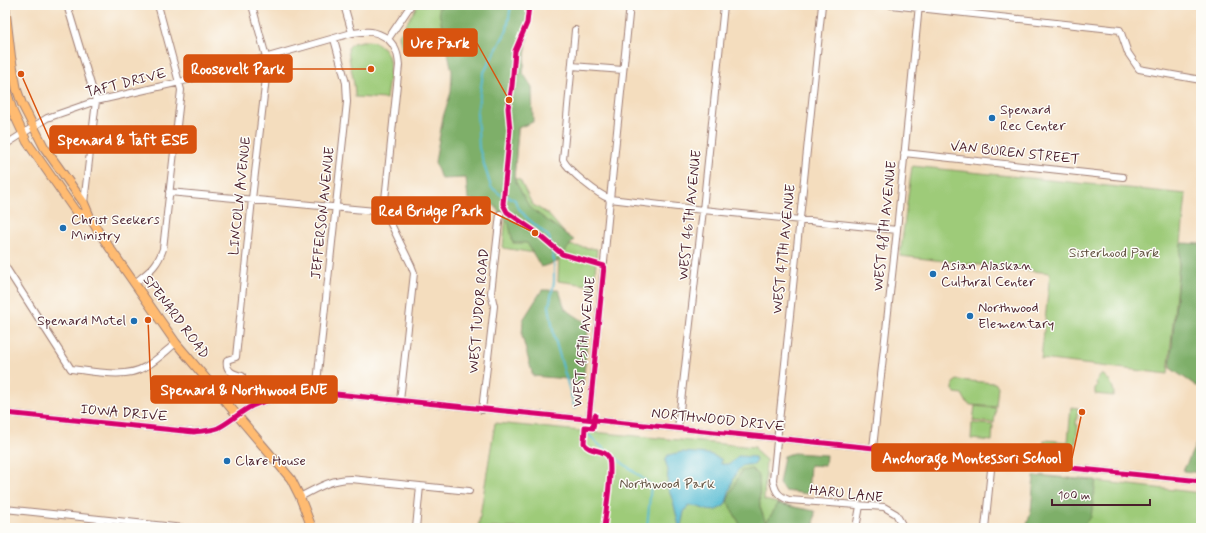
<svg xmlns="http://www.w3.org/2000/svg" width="1206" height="533" font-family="Mynerve,sans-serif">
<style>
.green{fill:#9ecb79;stroke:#747552}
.forest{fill:#7eaf69;stroke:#64674a}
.water{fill:#55bbd3;stroke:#506d7f}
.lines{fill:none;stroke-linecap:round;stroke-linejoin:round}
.stream{stroke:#55bbd3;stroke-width:2}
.minor-casing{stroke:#9f7e74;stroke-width:8}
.major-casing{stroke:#9f7e74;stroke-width:10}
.minor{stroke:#fff;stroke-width:6}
.major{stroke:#ffbb71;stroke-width:8}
.cycleway-casing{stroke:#fdfcf7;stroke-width:8}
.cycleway{stroke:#d6006c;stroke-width:5}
.poi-dot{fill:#1f6fb2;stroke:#fdfcf7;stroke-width:1.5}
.labels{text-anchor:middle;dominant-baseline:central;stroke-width:3;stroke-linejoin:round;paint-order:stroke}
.street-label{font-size:14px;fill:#4a1f2b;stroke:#fdfcf7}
.poi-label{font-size:14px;fill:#4a1f2b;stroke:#fdfcf7;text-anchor:start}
.park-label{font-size:14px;fill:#635342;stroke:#fdfcf7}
.leader{fill:none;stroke:#d8530f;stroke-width:1.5}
.callout-dot{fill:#d8530f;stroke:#fdfcf7;stroke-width:1.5}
.callout{fill:#d8530f;stroke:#d8530f;stroke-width:1.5}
.callout-label{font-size:15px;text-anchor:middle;font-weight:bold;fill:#fff}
</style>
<rect width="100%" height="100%" fill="#fdfcf7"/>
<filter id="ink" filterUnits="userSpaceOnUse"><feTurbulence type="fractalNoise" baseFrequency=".025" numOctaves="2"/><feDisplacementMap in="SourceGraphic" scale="8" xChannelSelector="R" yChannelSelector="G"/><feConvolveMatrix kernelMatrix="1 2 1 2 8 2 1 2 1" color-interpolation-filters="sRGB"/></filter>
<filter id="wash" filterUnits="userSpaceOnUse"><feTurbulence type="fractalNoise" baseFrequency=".012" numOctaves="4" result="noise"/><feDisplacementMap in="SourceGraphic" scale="16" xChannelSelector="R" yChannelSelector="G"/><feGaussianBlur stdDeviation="0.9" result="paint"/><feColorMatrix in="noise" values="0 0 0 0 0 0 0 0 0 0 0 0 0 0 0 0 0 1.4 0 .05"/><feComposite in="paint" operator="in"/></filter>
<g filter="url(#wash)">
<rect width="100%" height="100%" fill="#f4ddbe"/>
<path class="green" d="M 418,5 L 531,5 L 523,73 L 514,178 L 520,180 L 532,204 L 548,214 L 567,236 L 567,245 L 597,249 L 594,286 L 558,281 L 559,257 L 503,248 L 507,204 L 493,51 L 402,50 L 399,35 Z
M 362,41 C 366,41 371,41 374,42 C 398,51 388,80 386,99 L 355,97 C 355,80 349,65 348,48 L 353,43 Z
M 912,166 L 1186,194 L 1168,374 L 1041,359 L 1050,273 L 900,256 Z
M 1102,374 C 1110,380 1114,386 1114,396 L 1095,394 L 1095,388 L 1097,386 L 1096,381 Z
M 957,380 L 995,383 L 998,386 L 996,407 L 971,405 L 967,403 L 962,394 L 955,393 L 953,390 L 953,383 Z
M 975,406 L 996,408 L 994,423 L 973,421 Z
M 1071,407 L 1078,408 L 1076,425 L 1078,425 L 1076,442 L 1073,447 L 1072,455 L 1043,452 L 1044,440 L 1068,442 Z
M 495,423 L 755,447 L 758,453 L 766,460 L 764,500 L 795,507 L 792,528 L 478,528 Z
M 972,423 L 993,425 L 992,441 L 971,439 Z
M 1041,475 L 1201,493 L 1201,528 L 1036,528 Z"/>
<path class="forest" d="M 447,5 L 531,5 L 523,73 L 532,87 L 533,122 L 518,128 L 514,178 L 519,188 L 530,208 L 574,240 L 557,262 L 541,267 L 527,243 L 513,243 L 509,224 L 494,205 L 468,199 L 466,178 L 441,179 L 435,162 L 443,117 L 451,92 L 452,71 L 438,8 Z
M 1181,243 L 1201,244 L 1201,389 L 1170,368 Z
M 542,290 L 559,290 L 565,309 L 585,322 L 588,331 L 583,385 L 567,379 L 533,376 L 522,336 L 523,320 Z
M 1201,430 L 1201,473 L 1183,471 L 1197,442 Z
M 793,453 L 826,455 L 825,466 L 810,465 L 808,494 L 785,491 L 779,484 L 784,456 Z
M 752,469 L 759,477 L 760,507 L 766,523 L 778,504 L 815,511 L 814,528 L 742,528 L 727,501 L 741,471 Z
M 1034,476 L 1096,480 L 1091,517 L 1080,528 L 1026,528 L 1031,511 Z"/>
<path class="water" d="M 682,452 L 709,454 L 721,459 L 721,464 L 730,464 L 738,456 L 755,457 L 756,462 L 754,465 C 750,465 744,464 741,467 C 733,473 729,496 725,505 C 708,518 703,504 688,506 L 684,512 L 681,526 L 679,526 L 673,501 L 667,486 L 668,470 L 665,460 L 668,455 Z"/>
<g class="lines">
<path class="stream" d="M 501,195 L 491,187 L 479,148 L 477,112 L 483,74 L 507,30 L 511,5
M 507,196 L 515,200 L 517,206 L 526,217 L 549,237 L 554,260 L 554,282 L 549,306 L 554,336 L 575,409
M 586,432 L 598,444 L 651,485 L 647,528"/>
</g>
</g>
<g filter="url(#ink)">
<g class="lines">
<g class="minor-casing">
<path id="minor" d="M 67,5 L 96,101 L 84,203
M 344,5 L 352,33
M 822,5 L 773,480 C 775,491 778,496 789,500 L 884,507 L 896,514 L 904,528
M 891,5 L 1120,30 L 1128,53 L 1139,69 L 1201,80
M 575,30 L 563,160 C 570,172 597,194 610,199 L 703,210 L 897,230
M 572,66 L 623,70
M 5,145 L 47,118 L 96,101 L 180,82 L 352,33 C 368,31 375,30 388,39
M 904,153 L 1123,177
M 169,192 L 386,212
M 5,266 L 71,369 C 93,371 125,379 145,367 C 156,361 166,351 176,343
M 135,283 C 149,271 157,267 163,249 L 181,90 L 158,5
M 242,376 C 233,374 225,371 227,360 L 236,357 L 252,199 L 267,69 L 266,57 L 252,5
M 316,392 L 347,102 L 346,83 L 334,39
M 400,401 L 414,273 L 411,265 L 389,220 L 386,212 L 385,200 L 399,65 C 398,54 396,47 388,39 L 411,5
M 482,410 L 494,306 L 491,293 L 500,214
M 5,413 L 194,432 C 202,431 210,431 218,428 C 230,422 240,412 252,406 C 273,397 294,394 316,392 L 1201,481
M 589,419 L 610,199 L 630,5
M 678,428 L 703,210 L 724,5
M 873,448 L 897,230 L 919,5
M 300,497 C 317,488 332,479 351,479 L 469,491
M 5,509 L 184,528
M 416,528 L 420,486
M 856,528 L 860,506
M 985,528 L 992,460"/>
</g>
<g class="major-casing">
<path id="major" d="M 5,6 L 11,57 L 17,90 L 22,104 L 44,147 L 84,203 L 90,217 L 98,231 L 176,343 L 291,479 L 300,497 L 312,528
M 5,86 L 13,112 L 27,142 L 76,212 L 90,217"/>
</g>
<use href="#minor" class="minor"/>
<use href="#major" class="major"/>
<g class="cycleway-casing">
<path id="cycleway" d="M 529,5 L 527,23 L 515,51 L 512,86 L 508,108 L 510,130 L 503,204 L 507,212 L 536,232 L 562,254 L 604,266 L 589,419
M 5,413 L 194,432 C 202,431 210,431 218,428 C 230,422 240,412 252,406 C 273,397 294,394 316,392 L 1201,481
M 595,415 L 593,428 L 585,427 L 584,443 C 589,453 602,448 608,456 C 614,465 605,515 604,528"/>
</g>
<use href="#cycleway" class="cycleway"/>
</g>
</g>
<g class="poi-dot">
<circle cx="992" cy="118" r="4"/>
<circle cx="63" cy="228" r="4"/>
<circle cx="933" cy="274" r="4"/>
<circle cx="970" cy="316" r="4"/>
<circle cx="134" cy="321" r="4"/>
<circle cx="227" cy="461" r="4"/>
</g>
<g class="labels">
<g class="street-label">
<text transform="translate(126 83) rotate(-14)">TAFT DRIVE</text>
<text transform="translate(1015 153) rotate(6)">VAN BUREN STREET</text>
<text transform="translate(240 196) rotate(-84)">LINCOLN AVENUE</text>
<text transform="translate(323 213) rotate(-84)">JEFFERSON AVENUE</text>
<text transform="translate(690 215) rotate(-84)">WEST 46TH AVENUE</text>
<text transform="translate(885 226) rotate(-84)">WEST 48TH AVENUE</text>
<text transform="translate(784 249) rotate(-84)">WEST 47TH AVENUE</text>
<text transform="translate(479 311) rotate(-85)">WEST TUDOR ROAD</text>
<text transform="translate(176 317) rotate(53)">SPENARD ROAD</text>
<text transform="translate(584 342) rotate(-84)">WEST 45TH AVENUE</text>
<text transform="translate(124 413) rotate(5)">IOWA DRIVE</text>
<text transform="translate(718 420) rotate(6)">NORTHWOOD DRIVE</text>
<text transform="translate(846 494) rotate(6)">HARU LANE</text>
</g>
<g class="poi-label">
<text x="1000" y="110">Spenard<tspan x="1000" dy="16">Rec Center</tspan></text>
<text x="71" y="220">Christ Seekers<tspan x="71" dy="16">Ministry</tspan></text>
<text x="941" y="266">Asian Alaskan<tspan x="941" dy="16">Cultural Center</tspan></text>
<text x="978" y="308">Northwood<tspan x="978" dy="16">Elementary</tspan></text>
<text x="126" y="321" text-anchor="end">Spenard Motel</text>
<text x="235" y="461">Clare House</text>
</g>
<g class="park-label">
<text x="1114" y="253">Sisterhood Park</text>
<text x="667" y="484">Northwood Park</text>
</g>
</g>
<path class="leader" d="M509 100L477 43M371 69L292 69M21 74L50 140M535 233L490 211M148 320L151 390M1082 412L1072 458"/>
<g class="callout-dot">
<circle cx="509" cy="100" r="4"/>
<circle cx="371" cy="69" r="4"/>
<circle cx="21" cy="74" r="4"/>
<circle cx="535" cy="233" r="4"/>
<circle cx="148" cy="320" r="4"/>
<circle cx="1082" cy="412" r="4"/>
</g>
<g class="callout">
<rect x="404" y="29" width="73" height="27" rx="4"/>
<rect x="184" y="55" width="108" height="27" rx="4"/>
<rect x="50" y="126" width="146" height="27" rx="4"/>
<rect x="372" y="197" width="118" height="27" rx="4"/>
<rect x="151" y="376" width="186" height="27" rx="4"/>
<rect x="872" y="444" width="200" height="27" rx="4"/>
</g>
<g class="callout-label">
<text x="440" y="48">Ure Park</text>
<text x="238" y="74">Roosevelt Park</text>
<text x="123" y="145">Spenard &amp; Taft ESE</text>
<text x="431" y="216">Red Bridge Park</text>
<text x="244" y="395">Spenard &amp; Northwood ENE</text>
<text x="972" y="463">Anchorage Montessori School</text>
</g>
<rect width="1206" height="533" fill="none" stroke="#fdfcf7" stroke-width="20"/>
<path d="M1052 499v6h98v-6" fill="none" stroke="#4a1f2b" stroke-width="2"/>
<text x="1058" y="499" font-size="12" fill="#4a1f2b" stroke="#fdfcf7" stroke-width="3" paint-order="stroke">100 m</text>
</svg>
